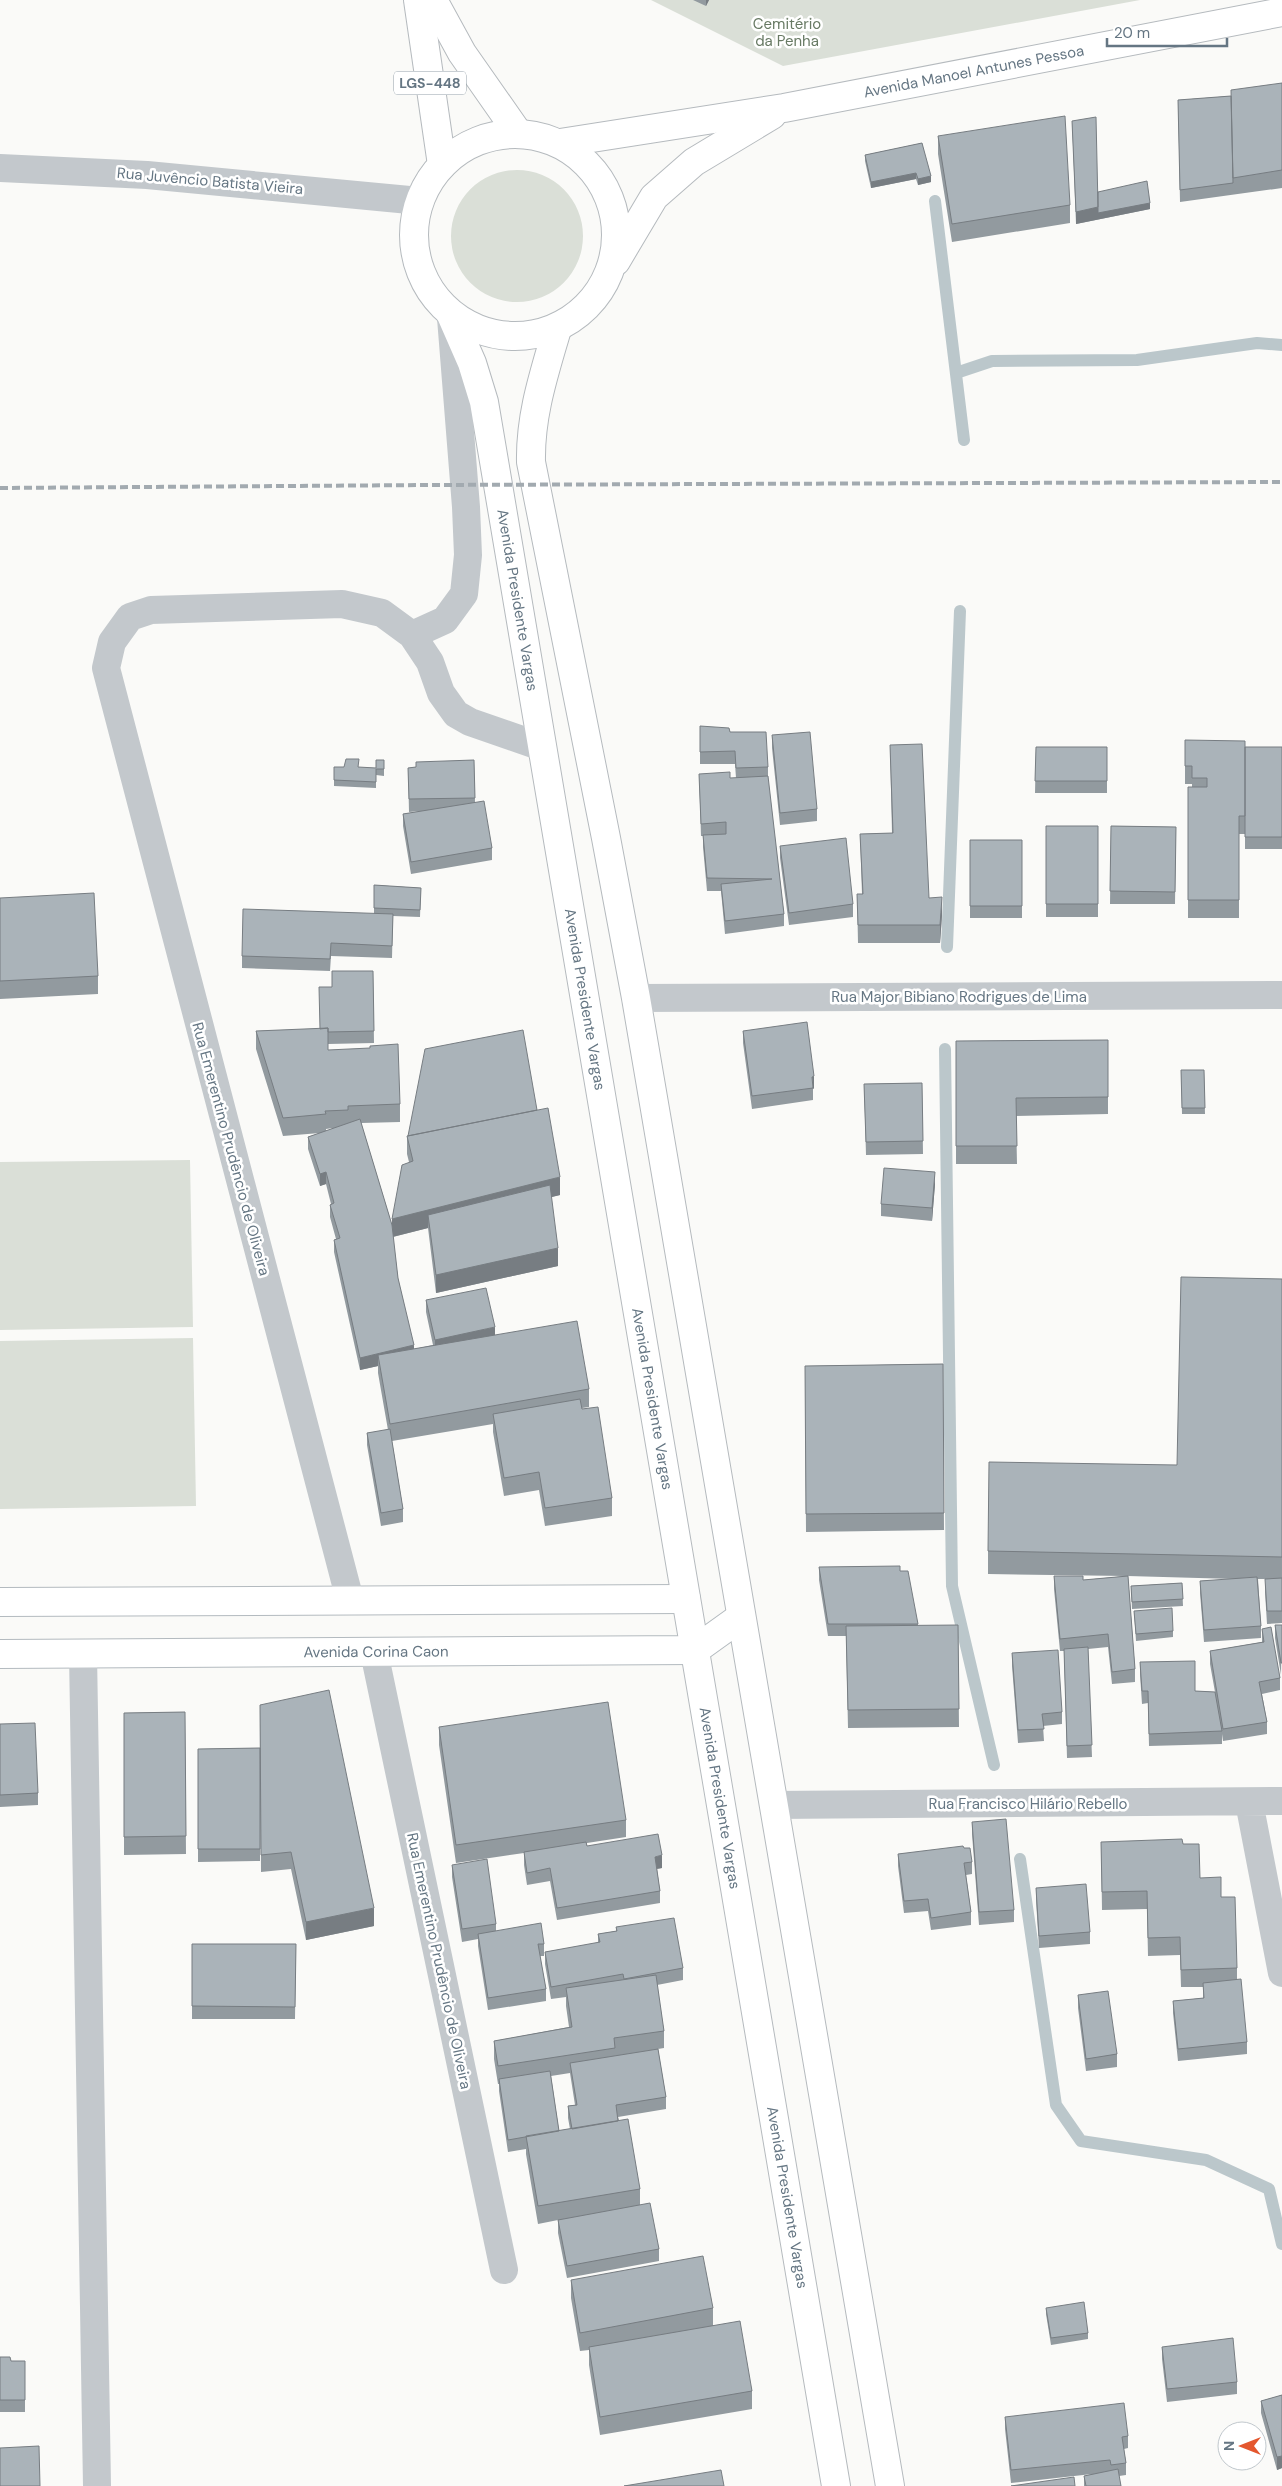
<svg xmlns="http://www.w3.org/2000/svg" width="1282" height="2486" font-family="'DM Sans',sans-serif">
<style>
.green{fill:#dadfd7}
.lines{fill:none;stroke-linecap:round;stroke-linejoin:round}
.stream{stroke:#bbc7cb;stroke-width:12}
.secondary-casing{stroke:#b3babf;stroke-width:30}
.primary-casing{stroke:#b5babe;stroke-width:30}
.street{stroke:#c3c8cc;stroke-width:28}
.secondary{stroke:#fff;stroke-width:28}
.primary{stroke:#fff;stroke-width:28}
.rail{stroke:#a2aab0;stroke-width:4;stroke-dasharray:8 4;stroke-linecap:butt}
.wall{fill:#929a9f;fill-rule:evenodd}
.shaded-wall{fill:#777d82}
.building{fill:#aab3b9;stroke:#777d82}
.labels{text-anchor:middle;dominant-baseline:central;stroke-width:5;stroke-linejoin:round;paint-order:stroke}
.shield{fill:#fff;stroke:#939fa8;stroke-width:1}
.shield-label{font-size:14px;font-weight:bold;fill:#657683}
.park-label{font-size:15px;fill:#687a64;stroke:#fff}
.street-label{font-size:15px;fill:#657683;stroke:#fff}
</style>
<rect width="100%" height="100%" fill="#fafaf8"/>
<path class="green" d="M 651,0 L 1140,0 L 783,66 Z
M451 236a66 66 0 1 1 132 0a66 66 0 1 1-132 0Z
M 190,1160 L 193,1327 L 0,1330 L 0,1162 Z
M 193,1338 L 196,1506 L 0,1509 L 0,1341 Z"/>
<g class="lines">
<path class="stream" d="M 935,201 L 964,440
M 956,373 L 992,361 L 1137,360 L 1257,343 L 1282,345
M 947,947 L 960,611
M 945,1049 L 952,1586 L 994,1765
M 1020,1859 L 1056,2105 L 1081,2141 L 1206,2160 L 1269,2189 L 1282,2244"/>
<g class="secondary-casing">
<g id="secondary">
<path d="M 0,1602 L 686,1599"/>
<path id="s1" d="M 0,1654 L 695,1650 L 741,1617"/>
</g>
</g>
<g class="primary-casing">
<g id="primary">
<path d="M 418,0 L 442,165"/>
<path d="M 433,0 L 462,53 L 518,133"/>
<circle cx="515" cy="235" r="101"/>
<path id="s2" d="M 560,143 L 784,108 L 1282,12"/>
<path d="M 616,261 L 654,197 L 694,162 L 772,115"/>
<path id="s3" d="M 451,315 L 472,363 L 484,402 L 836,2486"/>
<path d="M 557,329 C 544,374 530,415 531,462 L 606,838 L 636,998 L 890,2486"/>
</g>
</g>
<path class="street" d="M 0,168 L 147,175 L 420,201
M 412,635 L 445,620 L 464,594 L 468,555 L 466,507 L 451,318
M 636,998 L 1282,995
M 350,1600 L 106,668 L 112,642 L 130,617 L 151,610 L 342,604 L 382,613 L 412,635 L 430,662 L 441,693 L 456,714 L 470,722 L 542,747
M 374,1652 L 504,2270
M 83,1654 L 97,2486
M 1249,1802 L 1282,1973
M 774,1805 L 1282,1801"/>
<use href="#secondary" class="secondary"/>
<use href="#primary" class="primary"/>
<path class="rail" d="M 0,488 L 432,485 L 1282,482"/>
</g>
<path class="wall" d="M 693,0 L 709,0 L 706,6 Z
M 1282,83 L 1282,188 L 1180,202 L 1178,100 L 1231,96 Z
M 1072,121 L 1098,192 L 1150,209 L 1076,224 Z
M 938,136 L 1070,205 L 1070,223 L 952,242 L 938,154 Z
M 922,143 L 931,182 L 918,185 L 916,179 L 871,188 L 865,161 L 865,155 Z
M 700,726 L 730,732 L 768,767 L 768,780 L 784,914 L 784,926 L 725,934 L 721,891 L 707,891 L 703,847 L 703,836 L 701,836 L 699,774 L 730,778 L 736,778 L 735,764 L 700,764 Z
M 772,735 L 817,809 L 817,821 L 780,825 L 772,748 Z
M 1185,740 L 1245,747 L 1282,747 L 1282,849 L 1245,849 L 1245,834 L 1239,834 L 1239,918 L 1188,918 L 1188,787 L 1192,787 L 1192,784 L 1185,784 Z
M 890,745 L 929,898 L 942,915 L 940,943 L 858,943 L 857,894 L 862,894 L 860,834 L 892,833 Z
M 1036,747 L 1107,747 L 1107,793 L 1035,793 Z
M 474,760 L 475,802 L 492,848 L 492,860 L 411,874 L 403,826 L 403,814 L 420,811 L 409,812 L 408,768 Z
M 384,766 L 384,776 L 376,775 L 376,788 L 334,786 L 334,767 L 376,768 Z
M 1046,826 L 1098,826 L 1098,917 L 1046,917 Z
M 1111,826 L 1176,827 L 1175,904 L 1110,904 Z
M 970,840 L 1022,840 L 1022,918 L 970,918 Z
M 780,846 L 853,904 L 853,917 L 789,925 L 780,858 Z
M 374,885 L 421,888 L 420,917 L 393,916 L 392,958 L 331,956 L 330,971 L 242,968 L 242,956 L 374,914 Z
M 0,898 L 98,976 L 98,994 L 0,999 Z
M 373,971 L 374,1043 L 328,1044 L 328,1050 L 400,1104 L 400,1122 L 361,1123 L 392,1225 L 409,1162 L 407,1154 L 407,1136 L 537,1110 L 560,1195 L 551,1197 L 558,1266 L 436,1293 L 428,1228 L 393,1237 L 398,1278 L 414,1349 L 433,1345 L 426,1312 L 426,1300 L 495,1335 L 589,1389 L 589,1407 L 582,1408 L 612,1498 L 612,1516 L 545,1526 L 539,1490 L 504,1496 L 493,1432 L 493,1424 L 392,1441 L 403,1509 L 403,1522 L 381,1526 L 367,1445 L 367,1433 L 388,1430 L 378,1373 L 378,1366 L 360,1370 L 334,1252 L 334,1240 L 336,1239 L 330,1217 L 330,1205 L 331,1204 L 326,1184 L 320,1186 L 308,1149 L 308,1137 L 320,1133 L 283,1136 L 256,1049 L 256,1031 L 320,1029 L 332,987 ZM 333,1128 L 326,1131 L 326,1129 Z
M 743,1031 L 814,1088 L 813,1089 L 813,1100 L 752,1109 L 743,1043 Z
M 1108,1040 L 1108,1114 L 1016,1116 L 1017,1164 L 956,1164 L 956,1041 Z
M 1181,1070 L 1204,1070 L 1205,1114 L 1182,1114 Z
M 922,1083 L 923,1154 L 866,1155 L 864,1084 Z
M 935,1184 L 932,1221 L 881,1216 L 881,1204 Z
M 1282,1279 L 1282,1623 L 1267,1624 L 1265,1592 L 1266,1579 L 1258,1579 L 1261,1626 L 1261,1638 L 1204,1642 L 1200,1593 L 1200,1581 L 1234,1579 L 1128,1576 L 1135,1669 L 1135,1682 L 1112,1684 L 1108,1647 L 1088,1649 L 1092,1757 L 1067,1758 L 1064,1651 L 1060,1651 L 1054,1589 L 1054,1576 L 1083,1580 L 1125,1576 L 988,1574 L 988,1551 L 1177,1465 Z
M 943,1364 L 944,1530 L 806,1532 L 805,1366 Z
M 819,1567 L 900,1571 L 918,1624 L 918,1626 L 958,1625 L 959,1727 L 848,1728 L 846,1636 L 828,1636 L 819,1580 Z
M 1182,1583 L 1183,1606 L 1132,1609 L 1131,1586 Z
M 1134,1611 L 1173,1631 L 1173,1637 L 1136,1641 Z
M 1275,1625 L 1282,1625 L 1281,1675 L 1275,1638 Z
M 1262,1629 L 1280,1678 L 1280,1690 L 1262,1694 L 1267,1722 L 1267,1734 L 1223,1741 L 1222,1734 L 1222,1744 L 1149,1746 L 1148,1703 L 1142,1704 L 1140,1674 L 1140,1662 L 1195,1691 L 1215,1692 L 1210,1664 L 1210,1651 L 1262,1642 Z
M 1012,1653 L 1062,1712 L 1062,1724 L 1043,1726 L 1044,1741 L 1018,1743 L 1012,1666 Z
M 260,1705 L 374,1926 L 306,1940 L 291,1869 L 261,1872 Z
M 185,1712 L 186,1854 L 124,1855 L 124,1713 Z
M 0,1724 L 38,1793 L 38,1805 L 0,1807 Z
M 439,1727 L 626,1820 L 626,1837 L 587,1843 L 587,1846 L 662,1868 L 657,1869 L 660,1891 L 660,1903 L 557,1920 L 550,1881 L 527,1885 L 524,1865 L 524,1853 L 456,1863 L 439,1745 Z
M 260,1748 L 260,1861 L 198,1862 L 198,1749 Z
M 972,1822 L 1014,1910 L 1014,1922 L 979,1925 L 972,1834 Z
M 1101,1842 L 1183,1844 L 1200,1878 L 1221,1897 L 1237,1968 L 1237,1980 L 1247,2042 L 1247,2054 L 1178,2061 L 1173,2013 L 1173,2001 L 1203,1998 L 1203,1987 L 1181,1987 L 1180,1955 L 1148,1956 L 1147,1909 L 1102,1910 Z
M 964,1848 L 972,1862 L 972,1874 L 966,1875 L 971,1912 L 971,1925 L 931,1930 L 928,1911 L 904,1913 L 898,1866 L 898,1854 Z
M 452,1865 L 496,1924 L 496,1931 L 544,1944 L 544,1956 L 540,1956 L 546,1989 L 546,2001 L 488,2010 L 478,1946 L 478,1939 L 462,1942 L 452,1877 Z
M 1036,1888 L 1090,1932 L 1090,1944 L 1039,1948 L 1036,1900 Z
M 616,1927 L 683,1968 L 683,1980 L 657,1985 L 664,2031 L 664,2048 L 658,2049 L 666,2097 L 666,2109 L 618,2117 L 640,2189 L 640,2205 L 659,2249 L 659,2261 L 567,2278 L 558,2233 L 558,2220 L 538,2224 L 526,2154 L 526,2149 L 508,2152 L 499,2091 L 499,2084 L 498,2084 L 494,2059 L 494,2041 L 569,2027 L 566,2006 L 566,1997 L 551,1999 L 545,1964 L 545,1952 L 598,1943 L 598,1934 L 616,1931 ZM 570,2073 L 575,2105 L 568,2106 L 568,2118 L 570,2129 L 559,2131 L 551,2076 Z
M 192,1944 L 296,1944 L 295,2019 L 192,2019 Z
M 1078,1995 L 1117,2054 L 1117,2067 L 1086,2071 L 1078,2008 Z
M 571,2280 L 713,2308 L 713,2326 L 752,2391 L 752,2409 L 600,2435 L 589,2365 L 589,2350 L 580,2351 L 571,2298 Z
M 1046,2308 L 1088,2333 L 1088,2339 L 1051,2345 L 1046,2314 Z
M 1162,2347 L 1237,2382 L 1237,2394 L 1167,2402 L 1162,2359 Z
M 0,2357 L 11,2361 L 25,2361 L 25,2412 L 0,2412 Z
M 1282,2395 L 1282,2468 L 1277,2470 L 1261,2413 L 1261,2401 Z
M 1005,2417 L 1128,2436 L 1128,2448 L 1124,2449 L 1126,2463 L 1126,2475 L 1119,2476 L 1121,2486 L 1084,2486 L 1084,2476 L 1092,2474 L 1011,2483 L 1005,2429 Z"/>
<path class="shaded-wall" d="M 706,0 L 709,0 L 706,6 Z
M 916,173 L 916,179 L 871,188 L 871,182 Z
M 931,176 L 931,182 L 918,185 L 918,179 Z
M 1150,203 L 1150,209 L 1076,224 L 1076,212 L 1098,207 Z
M 942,897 L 942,915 L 940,943 L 940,925 Z
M 814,1076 L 814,1088 L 813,1089 L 812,1077 Z
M 326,1172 L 326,1184 L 320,1186 L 320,1174 Z
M 935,1172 L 935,1184 L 932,1221 L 932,1208 Z
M 560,1177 L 560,1195 L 429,1228 L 428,1215 L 428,1228 L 392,1237 L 392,1219 Z
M 558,1248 L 558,1266 L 436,1293 L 436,1275 Z
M 495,1327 L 495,1340 L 435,1353 L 435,1340 Z
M 414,1345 L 414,1357 L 378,1355 L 378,1366 L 360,1370 L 360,1358 Z
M 662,1855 L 662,1868 L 655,1869 L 655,1857 Z
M 374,1908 L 374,1926 L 306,1940 L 306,1922 Z
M 1282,2456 L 1282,2468 L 1277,2470 L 1277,2457 Z"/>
<path class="building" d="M 1282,83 L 1282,170 L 1233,178 L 1231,90 Z
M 1231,96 L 1233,183 L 1180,190 L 1178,100 Z
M 1065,116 L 1070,205 L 952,224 L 938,136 Z
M 1096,117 L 1098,207 L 1076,212 L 1072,121 Z
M 922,143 L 931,176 L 918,179 L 916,173 L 871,182 L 865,155 Z
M 1147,181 L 1150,203 L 1098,213 L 1098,192 Z
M 700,726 L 729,728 L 730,732 L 766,732 L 768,767 L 736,768 L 735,751 L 700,752 Z
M 810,732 L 817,809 L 780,813 L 772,735 Z
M 1185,740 L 1245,741 L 1245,816 L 1239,816 L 1239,900 L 1188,900 L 1188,787 L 1207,787 L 1207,778 L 1192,778 L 1192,766 L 1185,766 Z
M 922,744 L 929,898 L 942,897 L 940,925 L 858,925 L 857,894 L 863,894 L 860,834 L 893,833 L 890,745 Z
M 1036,747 L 1107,747 L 1107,781 L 1035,781 Z
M 1245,747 L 1282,747 L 1282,837 L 1245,837 Z
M 346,759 L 359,759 L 358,767 L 376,768 L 376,760 L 384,760 L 384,769 L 376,769 L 376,782 L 334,780 L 334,767 L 344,767 Z
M 474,760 L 475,798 L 409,799 L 408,768 L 416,767 L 416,762 Z
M 730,772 L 730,778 L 768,776 L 784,914 L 725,921 L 721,884 L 772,879 L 707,878 L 703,835 L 726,834 L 726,822 L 701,824 L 699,774 Z
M 484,801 L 492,848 L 411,862 L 403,814 Z
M 1046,826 L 1098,826 L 1098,904 L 1046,904 Z
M 1111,826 L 1176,827 L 1175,892 L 1110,891 Z
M 846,838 L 853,904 L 789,913 L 780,846 Z
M 970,840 L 1022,840 L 1022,906 L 970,906 Z
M 374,885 L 421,888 L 420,910 L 374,908 Z
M 94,893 L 98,976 L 0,981 L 0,898 Z
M 243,909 L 393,914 L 392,946 L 331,943 L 330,959 L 242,956 Z
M 332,971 L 373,971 L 374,1031 L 328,1032 L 328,1028 L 320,1029 L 319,987 L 332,987 Z
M 807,1022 L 814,1076 L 812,1077 L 813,1088 L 752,1096 L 743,1031 Z
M 328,1028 L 328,1050 L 370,1048 L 370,1046 L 398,1044 L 400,1104 L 348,1106 L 348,1110 L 325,1111 L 326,1114 L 283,1118 L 256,1031 Z
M 523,1030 L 537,1110 L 408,1136 L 425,1049 Z
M 1108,1040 L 1108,1097 L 1016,1098 L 1017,1146 L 956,1146 L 956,1041 Z
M 1181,1070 L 1204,1070 L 1205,1108 L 1182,1108 Z
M 922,1083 L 923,1141 L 866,1142 L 864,1084 Z
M 548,1108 L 560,1177 L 392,1219 L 402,1165 L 413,1161 L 407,1136 Z
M 360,1119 L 392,1225 L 398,1278 L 414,1345 L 360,1358 L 334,1240 L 340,1238 L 330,1205 L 334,1203 L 326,1172 L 320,1174 L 308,1137 Z
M 884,1168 L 935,1172 L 932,1208 L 881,1204 Z
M 550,1185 L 558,1248 L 436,1275 L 428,1215 Z
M 1181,1277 L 1282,1279 L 1282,1557 L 988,1551 L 989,1462 L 1177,1465 Z
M 486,1288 L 495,1327 L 435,1340 L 426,1300 Z
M 577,1321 L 589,1389 L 390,1424 L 378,1355 Z
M 943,1364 L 944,1513 L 806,1514 L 805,1366 Z
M 580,1399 L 582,1409 L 598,1407 L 612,1498 L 545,1508 L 539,1472 L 504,1478 L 493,1414 Z
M 390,1429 L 403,1509 L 381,1513 L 367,1433 Z
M 900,1566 L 900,1571 L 908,1571 L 918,1624 L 828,1624 L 819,1567 Z
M 1054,1576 L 1083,1576 L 1083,1580 L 1128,1576 L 1135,1669 L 1112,1672 L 1108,1634 L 1060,1639 Z
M 1257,1577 L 1261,1626 L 1204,1630 L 1200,1581 Z
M 1282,1578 L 1282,1611 L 1267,1611 L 1265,1579 Z
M 1182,1583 L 1183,1599 L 1132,1602 L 1131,1586 Z
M 1172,1608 L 1173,1631 L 1136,1634 L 1134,1611 Z
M 958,1625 L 959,1709 L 848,1710 L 846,1626 Z
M 1275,1625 L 1282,1625 L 1282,1663 L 1281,1663 Z
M 1271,1627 L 1280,1678 L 1259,1682 L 1267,1722 L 1223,1729 L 1210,1651 L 1264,1642 L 1262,1629 Z
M 1088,1647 L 1092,1745 L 1067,1746 L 1064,1649 Z
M 1058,1650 L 1062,1712 L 1042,1714 L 1044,1729 L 1018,1730 L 1012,1653 Z
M 1195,1661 L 1195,1691 L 1215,1692 L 1222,1731 L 1149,1734 L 1148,1691 L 1142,1691 L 1140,1662 Z
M 329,1690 L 374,1908 L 306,1922 L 291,1852 L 261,1855 L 260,1705 Z
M 608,1702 L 626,1820 L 456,1845 L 439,1727 Z
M 185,1712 L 186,1836 L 124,1837 L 124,1713 Z
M 35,1723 L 38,1793 L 0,1795 L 0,1724 Z
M 260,1748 L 260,1849 L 198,1849 L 198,1749 Z
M 1006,1819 L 1014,1910 L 979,1912 L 972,1822 Z
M 658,1834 L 662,1855 L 655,1857 L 660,1891 L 557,1908 L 550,1868 L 527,1873 L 524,1852 L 586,1842 L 587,1846 Z
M 1182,1839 L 1183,1844 L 1199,1844 L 1200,1878 L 1221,1877 L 1221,1897 L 1235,1897 L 1237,1968 L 1181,1970 L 1180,1937 L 1148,1938 L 1147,1891 L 1102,1892 L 1101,1842 Z
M 963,1846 L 964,1848 L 970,1848 L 972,1862 L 964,1863 L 971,1912 L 931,1918 L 928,1899 L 904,1901 L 898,1854 Z
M 487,1859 L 496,1924 L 462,1929 L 452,1865 Z
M 1086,1884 L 1090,1932 L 1039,1936 L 1036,1888 Z
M 674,1918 L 683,1968 L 624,1979 L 623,1974 L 551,1987 L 545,1952 L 600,1942 L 598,1934 L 617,1931 L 616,1927 Z
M 541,1923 L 544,1944 L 538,1944 L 546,1989 L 488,1998 L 478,1934 Z
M 192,1944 L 296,1944 L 295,2007 L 192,2006 Z
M 656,1975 L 664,2031 L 614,2038 L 615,2048 L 498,2066 L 494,2041 L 572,2027 L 566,1988 Z
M 1241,1979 L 1247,2042 L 1178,2049 L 1173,2001 L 1204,1998 L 1203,1983 Z
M 1108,1991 L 1117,2054 L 1086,2059 L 1078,1995 Z
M 658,2049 L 666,2097 L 616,2105 L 618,2121 L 572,2129 L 568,2106 L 577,2105 L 570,2063 Z
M 550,2071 L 559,2131 L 508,2140 L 499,2079 Z
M 628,2119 L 640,2189 L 538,2206 L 526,2136 Z
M 650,2203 L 659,2249 L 567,2266 L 558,2220 Z
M 703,2256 L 713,2308 L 580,2333 L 571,2280 Z
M 1084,2302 L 1088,2333 L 1051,2338 L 1046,2308 Z
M 740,2321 L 752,2391 L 600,2417 L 589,2347 Z
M 1233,2338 L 1237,2382 L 1167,2389 L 1162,2347 Z
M 0,2357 L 10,2357 L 11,2361 L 25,2361 L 25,2400 L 0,2400 Z
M 1282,2395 L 1282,2456 L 1277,2457 L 1261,2401 Z
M 1124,2403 L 1128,2436 L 1122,2437 L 1126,2463 L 1111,2465 L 1110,2460 L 1011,2470 L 1005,2417 Z
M 39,2446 L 40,2486 L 0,2486 L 0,2448 Z
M 1118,2469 L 1121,2486 L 1086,2486 L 1084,2476 Z
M 721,2470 L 724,2486 L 624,2486 Z
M 1074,2477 L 1075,2486 L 1011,2486 Z"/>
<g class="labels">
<rect class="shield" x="394" y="71.5" width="72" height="23" rx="4"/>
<g class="shield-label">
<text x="430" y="83">LGS-448</text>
</g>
<g class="park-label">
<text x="787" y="24">Cemitério<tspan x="787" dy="17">da Penha</tspan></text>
</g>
<g class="street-label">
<text stroke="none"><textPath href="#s2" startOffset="420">Avenida Manoel Antunes Pessoa</textPath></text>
<text transform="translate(210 181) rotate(5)">Rua Juvêncio Batista Vieira</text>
<text stroke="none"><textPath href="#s3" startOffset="294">Avenida Presidente Vargas</textPath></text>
<text x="959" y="997">Rua Major Bibiano Rodrigues de Lima</text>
<text stroke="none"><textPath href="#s3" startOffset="699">Avenida Presidente Vargas</textPath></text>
<text transform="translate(231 1149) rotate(75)">Rua Emerentino Prudêncio de Oliveira</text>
<text stroke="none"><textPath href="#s3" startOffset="1104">Avenida Presidente Vargas</textPath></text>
<text stroke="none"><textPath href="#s1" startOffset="376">Avenida Corina Caon</textPath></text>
<text stroke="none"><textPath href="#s3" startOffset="1509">Avenida Presidente Vargas</textPath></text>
<text x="1028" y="1804">Rua Francisco Hilário Rebello</text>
<text transform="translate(439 1961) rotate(78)">Rua Emerentino Prudêncio de Oliveira</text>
<text stroke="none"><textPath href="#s3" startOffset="1914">Avenida Presidente Vargas</textPath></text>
</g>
</g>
<g transform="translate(1242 2446) rotate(270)"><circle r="24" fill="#ffffff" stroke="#c1c8cd"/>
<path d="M0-4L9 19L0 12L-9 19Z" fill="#e4572e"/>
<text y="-8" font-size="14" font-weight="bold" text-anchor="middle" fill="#657683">N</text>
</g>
<path d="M1107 38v8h120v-8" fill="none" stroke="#657683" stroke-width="2.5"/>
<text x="1114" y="38" font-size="15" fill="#657683" stroke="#ffffff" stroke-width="4" paint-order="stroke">20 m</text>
</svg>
